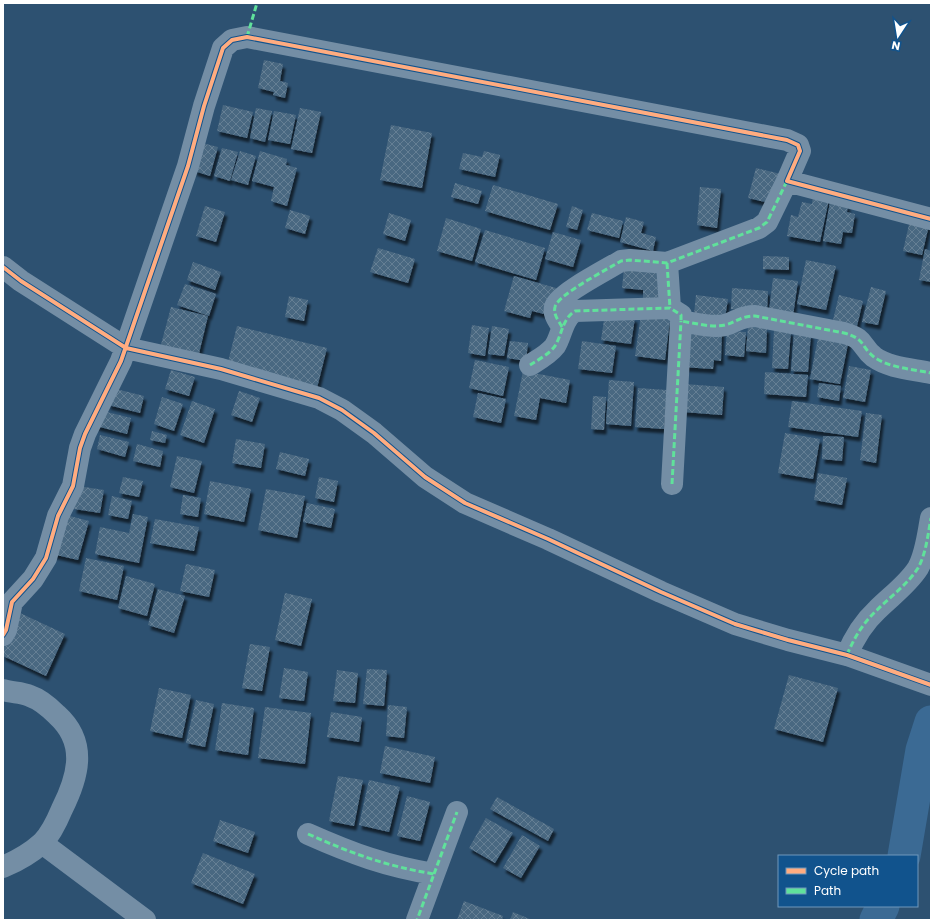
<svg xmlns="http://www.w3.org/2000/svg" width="934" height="923" font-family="Poppins,sans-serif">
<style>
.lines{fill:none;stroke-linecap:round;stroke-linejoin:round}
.river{stroke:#3b6a94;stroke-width:33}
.building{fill:url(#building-cross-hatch);filter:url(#shadow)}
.minor{stroke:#748ea5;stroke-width:22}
.quiet{stroke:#60e19b;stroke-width:3;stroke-dasharray:6 3;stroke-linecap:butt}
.cycleway-casing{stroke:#11538d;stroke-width:6}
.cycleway{stroke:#ffac80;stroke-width:4}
</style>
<defs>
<pattern id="building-cross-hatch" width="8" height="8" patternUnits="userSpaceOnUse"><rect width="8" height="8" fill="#4a6881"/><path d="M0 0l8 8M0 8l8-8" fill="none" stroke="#657f94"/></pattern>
<filter id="shadow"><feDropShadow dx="2.5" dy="4.5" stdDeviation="1" flood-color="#0009"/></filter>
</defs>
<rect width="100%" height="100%" fill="#2d5171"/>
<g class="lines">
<path class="river" d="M 904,856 L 922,750 L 931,722
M 876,920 L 883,906"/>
</g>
<path class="building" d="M 264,60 L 283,64 L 280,81 L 288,83 L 285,98 L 273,95 L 274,92 L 258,88 Z
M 223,105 L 253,112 L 247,138 L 217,131 Z
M 256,108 L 272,111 L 265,142 L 250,138 Z
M 300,108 L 321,112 L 312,153 L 291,149 Z
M 274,111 L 296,115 L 290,144 L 268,140 Z
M 391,125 L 432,133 L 422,188 L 380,180 Z
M 202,143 L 218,147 L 210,176 L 194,171 Z
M 222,148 L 238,152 L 230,181 L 214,176 Z
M 240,151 L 256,156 L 248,185 L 231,180 Z
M 260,151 L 287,159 L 286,165 L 297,168 L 287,206 L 271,201 L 274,187 L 252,181 Z
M 484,151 L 500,155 L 495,177 L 459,169 L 463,153 L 482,157 Z
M 756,168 L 781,174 L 774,204 L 748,198 Z
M 455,183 L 482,191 L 478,204 L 451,197 Z
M 493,185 L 558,204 L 550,230 L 485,211 Z
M 700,187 L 721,189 L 717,228 L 697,225 Z
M 813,196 L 829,199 L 820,242 L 787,236 L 791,215 L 798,217 L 802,202 L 812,204 Z
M 830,202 L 848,205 L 847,212 L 855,214 L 852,233 L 843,232 L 841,244 L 823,241 Z
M 205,206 L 225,212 L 216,242 L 196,236 Z
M 572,206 L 583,210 L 577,230 L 566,227 Z
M 290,210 L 310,216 L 305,234 L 285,228 Z
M 389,213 L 411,220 L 405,241 L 383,234 Z
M 592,213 L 623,221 L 619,238 L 587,230 Z
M 626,217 L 644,222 L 641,233 L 656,237 L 653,251 L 620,242 Z
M 446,218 L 481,229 L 472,261 L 437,251 Z
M 910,220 L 929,225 L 922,255 L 903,251 Z
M 485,230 L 545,248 L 536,280 L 475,262 Z
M 553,232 L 581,240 L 573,267 L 545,259 Z
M 378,248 L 415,259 L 408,283 L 370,272 Z
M 925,249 L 931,251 L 931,282 L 919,280 Z
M 763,256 L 789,257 L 789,270 L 763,269 Z
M 806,260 L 836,266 L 826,310 L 797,304 Z
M 193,262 L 221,272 L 215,290 L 187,280 Z
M 664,267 L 662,300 L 643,298 L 643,290 L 622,288 L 624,268 Z
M 514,276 L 556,288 L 548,315 L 532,311 L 530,318 L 504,311 Z
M 773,278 L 798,281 L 793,316 L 769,312 Z
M 185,284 L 216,294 L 209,316 L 177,305 Z
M 871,287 L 886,291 L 878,325 L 862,322 Z
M 732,288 L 768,291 L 767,312 L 731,309 Z
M 696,295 L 728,299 L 725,318 L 694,314 Z
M 839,295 L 863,301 L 857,326 L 833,320 Z
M 289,296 L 308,300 L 304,321 L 285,317 Z
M 171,307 L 208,316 L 197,362 L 159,352 Z
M 605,313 L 635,318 L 631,344 L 601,340 Z
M 641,315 L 670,320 L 665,360 L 635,356 Z
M 472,325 L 489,328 L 485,356 L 468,353 Z
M 237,326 L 327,348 L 317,388 L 227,366 Z
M 492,326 L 509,329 L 504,356 L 488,354 Z
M 685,327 L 722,329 L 721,361 L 714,360 L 713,369 L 682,367 Z
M 748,327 L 767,328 L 766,353 L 746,351 Z
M 774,330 L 791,331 L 788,369 L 772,368 Z
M 727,331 L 746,332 L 744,357 L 725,355 Z
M 794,333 L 811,334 L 808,372 L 791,371 Z
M 819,333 L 849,339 L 840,384 L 810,379 Z
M 510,341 L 528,343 L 526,361 L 507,358 Z
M 582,341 L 616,346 L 612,373 L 578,369 Z
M 475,360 L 509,367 L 503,396 L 469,388 Z
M 849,366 L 871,370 L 865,402 L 843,398 Z
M 171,370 L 195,377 L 189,396 L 165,389 Z
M 523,371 L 570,380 L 566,403 L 540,398 L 536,420 L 514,416 Z
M 765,372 L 808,375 L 806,397 L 764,394 Z
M 609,380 L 634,382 L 631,426 L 606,424 Z
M 819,383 L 841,386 L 839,401 L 817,397 Z
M 685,384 L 724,387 L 722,415 L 683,412 Z
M 112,388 L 144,396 L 140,413 L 108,405 Z
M 638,388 L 667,390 L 664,429 L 635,427 Z
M 239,391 L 260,398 L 252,422 L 231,415 Z
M 478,393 L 506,399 L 501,423 L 473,417 Z
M 593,396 L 606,397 L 604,430 L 591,429 Z
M 162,397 L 183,404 L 174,431 L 154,424 Z
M 192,401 L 215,409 L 204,443 L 180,435 Z
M 792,401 L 862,411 L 858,437 L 788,427 Z
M 99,410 L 131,418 L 127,434 L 96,426 Z
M 866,413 L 882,415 L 876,463 L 860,460 Z
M 152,431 L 167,435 L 165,443 L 150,440 Z
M 785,433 L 820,439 L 813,479 L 778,473 Z
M 100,435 L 129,442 L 125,457 L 97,449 Z
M 823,436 L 844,437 L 842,461 L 822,459 Z
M 236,439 L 265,444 L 261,468 L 232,463 Z
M 137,444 L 163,451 L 160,467 L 133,461 Z
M 280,452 L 309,459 L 305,476 L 276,469 Z
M 177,456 L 202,461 L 194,493 L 170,487 Z
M 818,473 L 847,478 L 842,505 L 814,500 Z
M 123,477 L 143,481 L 139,497 L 119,493 Z
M 319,477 L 338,481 L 334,502 L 315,498 Z
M 210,481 L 251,489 L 244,522 L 204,514 Z
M 78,486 L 104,490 L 100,513 L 74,509 Z
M 266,489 L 305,496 L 297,538 L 258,530 Z
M 183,495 L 201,498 L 198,517 L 180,514 Z
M 112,496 L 132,501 L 128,519 L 108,515 Z
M 307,503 L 335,509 L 331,528 L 303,522 Z
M 62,514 L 89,521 L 78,560 L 52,554 Z
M 133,514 L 148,517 L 139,563 L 95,554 L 100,527 L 129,533 Z
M 155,519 L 199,527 L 194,551 L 150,543 Z
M 86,558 L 124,566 L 117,600 L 79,591 Z
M 186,564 L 215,570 L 209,597 L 180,591 Z
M 126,576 L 155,584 L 147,616 L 118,608 Z
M 158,589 L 185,596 L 174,633 L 148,625 Z
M 285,593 L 312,599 L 301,646 L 275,640 Z
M 20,613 L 65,634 L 46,676 L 3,656 L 3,649 Z
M 250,644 L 270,647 L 262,691 L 242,688 Z
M 284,668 L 308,672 L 304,701 L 279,698 Z
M 367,669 L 387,670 L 384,706 L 363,704 Z
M 337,670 L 358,673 L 355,703 L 333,701 Z
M 789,675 L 838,688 L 823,742 L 774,729 Z
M 159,688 L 191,695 L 182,738 L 150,731 Z
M 196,700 L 214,704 L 205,747 L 186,743 Z
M 222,703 L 254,708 L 248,755 L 215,750 Z
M 388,705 L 407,707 L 404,738 L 386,736 Z
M 265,707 L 311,713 L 305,764 L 258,758 Z
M 331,712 L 362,717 L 359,742 L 327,737 Z
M 385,746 L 435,757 L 430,783 L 380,773 Z
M 338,776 L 363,780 L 354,826 L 329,821 Z
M 369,780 L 400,787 L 389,832 L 359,825 Z
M 407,796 L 430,802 L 420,841 L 397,836 Z
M 497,797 L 554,829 L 548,841 L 490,809 Z
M 486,818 L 513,833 L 495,863 L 469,848 Z
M 220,820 L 255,832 L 248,853 L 213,841 Z
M 522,835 L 540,846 L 521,878 L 503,868 Z
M 203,853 L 255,874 L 243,904 L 191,883 Z
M 464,901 L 503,916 L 502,920 L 457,920 Z
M 513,912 L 532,920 L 510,920 Z"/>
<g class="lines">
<path class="minor" d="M 667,263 L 670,308
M 3,267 L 21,281 L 126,348 L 221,369 L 319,398 L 342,410 L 374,433 L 425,477 L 465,503 L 548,539 L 661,592 L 735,624 L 788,640 L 847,655 L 931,685
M 562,327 C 559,321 553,315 555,307 C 557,295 608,269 621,261 L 630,260 L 667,263 L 759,228 L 767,222 L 787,181
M 530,365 C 538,360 549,354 555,346 C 562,335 562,319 575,311 L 670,308 L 681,315 L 681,321 C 694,323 712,328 725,325 C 737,322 740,316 755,316 L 844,333 C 866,339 860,346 874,357 C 889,368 913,369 931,373
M 672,484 L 681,321
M 3,635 L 6,630 L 12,602 L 33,579 L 46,558 L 58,516 L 73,486 L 80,448 L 85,434 L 121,361 L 188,166 L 204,106 L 223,48 L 232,40 L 247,37 L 787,140 L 798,145 L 800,151 L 787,181 L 931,219
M 847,655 C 854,638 863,623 877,610 C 891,596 908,584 918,568 C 926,554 928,534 931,518
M 3,690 C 12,693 21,692 30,696 C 39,699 50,708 57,715 C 88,743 78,777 62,809 C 57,821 51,834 42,843 C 31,853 17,861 3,867
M 308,834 C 353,854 386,866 434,874 L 417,920
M 42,843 L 145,920
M 434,874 L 457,812"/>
<path class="quiet" d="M 247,37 L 257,3
M 667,263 L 670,308
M 562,327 C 559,321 553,315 555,307 C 557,295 608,269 621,261 L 630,260 L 667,263 L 759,228 L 767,222 L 787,181
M 530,365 C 538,360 549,354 555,346 C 562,335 562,319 575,311 L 670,308 L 681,315 L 681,321 C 694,323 712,328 725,325 C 737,322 740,316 755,316 L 844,333 C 866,339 860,346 874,357 C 889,368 913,369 931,373
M 672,484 L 681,321
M 847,655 C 854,638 863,623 877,610 C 891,596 908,584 918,568 C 926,554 928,534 931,518
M 308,834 C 353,854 386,866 434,874 L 417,920
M 434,874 L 457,812"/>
<g class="cycleway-casing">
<path id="cycleway" d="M 3,267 L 21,281 L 126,348 L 221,369 L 319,398 L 342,410 L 374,433 L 425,477 L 465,503 L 548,539 L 661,592 L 735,624 L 788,640 L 847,655 L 931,685
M 3,635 L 6,630 L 12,602 L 33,579 L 46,558 L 58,516 L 73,486 L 80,448 L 85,434 L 121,361 L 188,166 L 204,106 L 223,48 L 232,40 L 247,37 L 787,140 L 798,145 L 800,151 L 787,181 L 931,219"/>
</g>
<use href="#cycleway" class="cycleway"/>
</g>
<rect width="934" height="923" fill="none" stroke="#ffffff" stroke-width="8"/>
<rect x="778" y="855" width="140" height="52" fill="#11538d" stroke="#7098bb"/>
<rect x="786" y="868" width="20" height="6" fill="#ffac80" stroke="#7098bb"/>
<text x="814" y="875" font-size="12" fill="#ffffff">Cycle path</text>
<rect x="786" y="888" width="20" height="6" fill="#60e19b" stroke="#7098bb"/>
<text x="814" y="895" font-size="12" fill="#ffffff">Path</text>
<g transform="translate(898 36) rotate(192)" stroke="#11538d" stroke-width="3" paint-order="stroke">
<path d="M0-3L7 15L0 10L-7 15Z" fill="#ffffff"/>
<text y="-6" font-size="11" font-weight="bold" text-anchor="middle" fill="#ffffff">N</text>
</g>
</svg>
